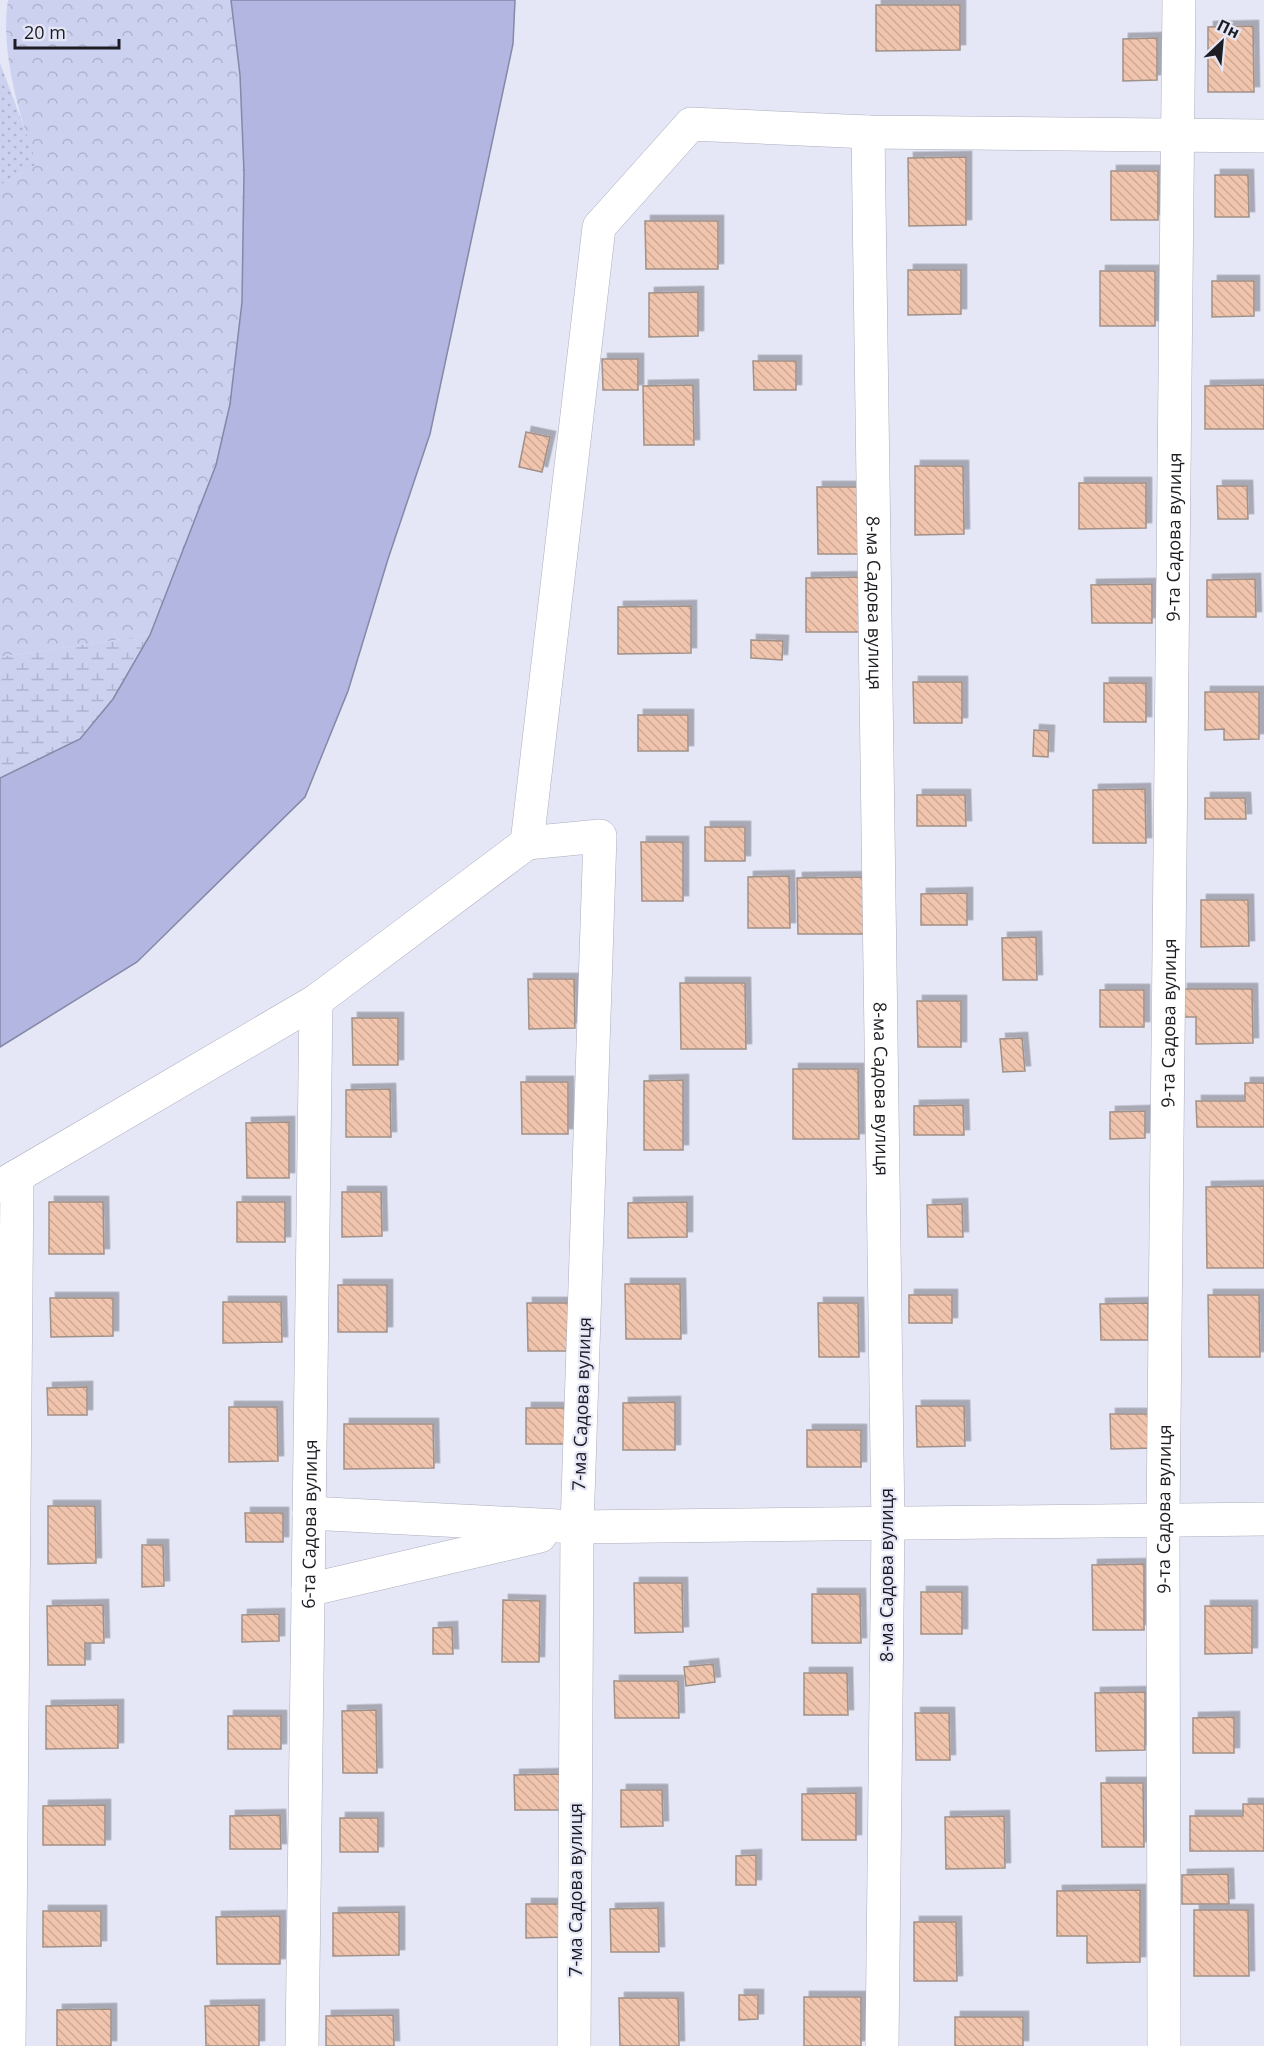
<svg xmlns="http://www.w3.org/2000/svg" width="1264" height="2046" font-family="'Open Sans',sans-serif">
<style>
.grass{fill:url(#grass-dots)}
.forest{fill:url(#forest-crowns)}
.wetland{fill:url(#wetland-marsh)}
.water{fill:#b2b6e0;stroke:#8588a7;stroke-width:1.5}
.building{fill:url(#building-back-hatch);stroke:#a09189;stroke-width:1.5;filter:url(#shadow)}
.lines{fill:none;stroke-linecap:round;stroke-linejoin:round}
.minor-casing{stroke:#acaebd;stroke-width:34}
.minor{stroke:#fff;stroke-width:33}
.labels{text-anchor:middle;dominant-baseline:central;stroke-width:4.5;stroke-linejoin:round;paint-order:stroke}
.street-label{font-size:18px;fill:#1c1c22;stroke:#e5e7f7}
</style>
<defs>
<pattern id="grass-dots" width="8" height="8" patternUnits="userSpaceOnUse" patternTransform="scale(1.5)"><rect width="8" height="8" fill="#cdd1f0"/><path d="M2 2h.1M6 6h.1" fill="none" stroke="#afb3ce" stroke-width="1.8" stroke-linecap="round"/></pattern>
<pattern id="forest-crowns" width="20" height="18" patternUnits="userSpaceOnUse" patternTransform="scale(1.5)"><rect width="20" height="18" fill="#cdd1f0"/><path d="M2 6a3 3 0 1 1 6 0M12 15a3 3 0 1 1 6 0" fill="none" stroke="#afb3ce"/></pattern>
<pattern id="wetland-marsh" width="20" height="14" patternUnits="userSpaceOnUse" patternTransform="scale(1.5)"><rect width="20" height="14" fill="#cdd1f0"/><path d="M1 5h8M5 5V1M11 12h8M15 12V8" fill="none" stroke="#afb3ce"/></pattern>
<pattern id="building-back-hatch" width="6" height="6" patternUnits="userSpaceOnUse" patternTransform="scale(1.5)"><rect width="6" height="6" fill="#f1c5ad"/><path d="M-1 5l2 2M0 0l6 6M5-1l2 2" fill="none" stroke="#cea995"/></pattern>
<filter id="shadow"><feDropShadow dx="5.5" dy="-5.5" stdDeviation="0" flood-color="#0004"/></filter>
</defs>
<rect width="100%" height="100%" fill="#e5e7f7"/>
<path class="grass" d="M 0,63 L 38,164 L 0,185 Z"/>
<path class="forest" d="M 8,0 L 231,0 L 240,75 L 244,172 L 242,302 L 230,404 L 216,466 L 150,635 L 0,657 L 0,185 L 37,164 C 19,116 0,51 8,0 Z"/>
<path class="wetland" d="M 150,635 L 113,699 L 80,739 L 0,778 L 0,657 Z"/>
<path class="water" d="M 231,0 L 515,0 L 513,44 L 430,434 L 388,559 L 348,691 L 305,797 L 137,962 L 0,1047 L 0,778 L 80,739 L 113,699 L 150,635 L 216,465 L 230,404 L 242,302 L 244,172 L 240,75 Z"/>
<path class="building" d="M 876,5 L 960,5 L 960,50 L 876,51 Z
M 1253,26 L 1254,92 L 1208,92 L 1208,27 Z
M 1157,38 L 1157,80 L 1123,81 L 1123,39 Z
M 966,157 L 966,225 L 909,226 L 908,158 Z
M 1111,171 L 1158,171 L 1158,220 L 1111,220 Z
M 1215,175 L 1248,175 L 1249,217 L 1215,217 Z
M 645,221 L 718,221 L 718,269 L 646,269 Z
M 908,270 L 961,270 L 961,314 L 908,315 Z
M 1100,271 L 1155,271 L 1155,326 L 1100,326 Z
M 1212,281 L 1254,281 L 1254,316 L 1212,317 Z
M 698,292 L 698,336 L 649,337 L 649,293 Z
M 602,359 L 638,359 L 638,390 L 603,390 Z
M 753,361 L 796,361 L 796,390 L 754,390 Z
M 693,385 L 694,445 L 644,445 L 643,386 Z
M 1264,385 L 1264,429 L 1205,429 L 1205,386 Z
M 526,432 L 550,437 L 542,472 L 519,467 Z
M 915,466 L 963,466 L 964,534 L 915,535 Z
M 1079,483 L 1146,483 L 1146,528 L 1079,529 Z
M 1217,486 L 1247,486 L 1248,519 L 1218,519 Z
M 817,487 L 864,487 L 865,554 L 818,554 Z
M 866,577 L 866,632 L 806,632 L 806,578 Z
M 1255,579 L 1256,617 L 1207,617 L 1207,580 Z
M 1152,584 L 1152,623 L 1092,623 L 1091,585 Z
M 691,606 L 691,653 L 618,654 L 618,607 Z
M 751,640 L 783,641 L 782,660 L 751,658 Z
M 913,682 L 962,682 L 962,723 L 914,723 Z
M 1104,683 L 1146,683 L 1146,722 L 1104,722 Z
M 1205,692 L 1259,692 L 1259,739 L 1224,740 L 1224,729 L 1205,730 Z
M 638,715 L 688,715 L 688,751 L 638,751 Z
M 1034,730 L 1049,731 L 1048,757 L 1033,756 Z
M 1145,789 L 1146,843 L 1093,843 L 1093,790 Z
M 917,795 L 965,795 L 966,826 L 917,826 Z
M 1205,798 L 1245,798 L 1246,819 L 1205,819 Z
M 705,827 L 745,827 L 745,861 L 705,861 Z
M 641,842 L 683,842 L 683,901 L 642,901 Z
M 789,876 L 790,928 L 748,928 L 748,877 Z
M 868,877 L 868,934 L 798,934 L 797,878 Z
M 967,893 L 967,925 L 921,925 L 921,894 Z
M 1201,900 L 1248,900 L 1249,946 L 1201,947 Z
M 1036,937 L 1037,980 L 1003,980 L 1002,938 Z
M 528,979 L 574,979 L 575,1028 L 529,1029 Z
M 680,983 L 745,983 L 746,1049 L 681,1049 Z
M 1182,989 L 1252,989 L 1253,1043 L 1196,1044 L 1196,1017 L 1182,1017 Z
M 1100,990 L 1144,990 L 1144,1027 L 1100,1027 Z
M 917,1001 L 961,1001 L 961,1047 L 918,1047 Z
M 352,1018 L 398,1018 L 398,1065 L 353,1065 Z
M 1022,1038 L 1025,1071 L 1003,1072 L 1000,1039 Z
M 793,1069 L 858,1069 L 859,1139 L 793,1139 Z
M 683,1080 L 683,1150 L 644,1150 L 644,1081 Z
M 521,1082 L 568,1082 L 568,1134 L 522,1134 Z
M 1245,1083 L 1264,1083 L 1264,1127 L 1197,1127 L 1196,1101 L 1245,1101 Z
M 390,1089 L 391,1137 L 346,1137 L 346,1090 Z
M 963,1105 L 964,1135 L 914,1135 L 914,1106 Z
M 1145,1111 L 1145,1138 L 1110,1139 L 1110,1112 Z
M 289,1122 L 289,1178 L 247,1178 L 246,1123 Z
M 1264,1186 L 1264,1268 L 1207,1268 L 1206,1187 Z
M 342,1192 L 381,1192 L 382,1236 L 342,1237 Z
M 49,1202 L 103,1202 L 104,1254 L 49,1254 Z
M 237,1202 L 285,1202 L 285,1242 L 237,1242 Z
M 687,1202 L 687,1237 L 628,1238 L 628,1203 Z
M 962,1204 L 963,1237 L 928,1237 L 927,1205 Z
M 625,1284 L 680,1284 L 681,1339 L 626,1339 Z
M 338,1285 L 387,1285 L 387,1332 L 338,1332 Z
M 909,1295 L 952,1295 L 952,1323 L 909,1323 Z
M 1208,1295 L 1259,1295 L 1260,1357 L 1209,1357 Z
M 50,1298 L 113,1298 L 113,1336 L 51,1337 Z
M 223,1302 L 281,1302 L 282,1342 L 223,1343 Z
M 527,1303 L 575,1303 L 575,1351 L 528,1351 Z
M 818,1303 L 858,1303 L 859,1357 L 819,1357 Z
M 1148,1303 L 1148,1340 L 1101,1340 L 1100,1304 Z
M 87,1387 L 87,1415 L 48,1415 L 47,1388 Z
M 675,1402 L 675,1450 L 623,1450 L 623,1403 Z
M 916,1406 L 964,1406 L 965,1446 L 917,1447 Z
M 229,1407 L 277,1407 L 278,1461 L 229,1462 Z
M 526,1408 L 573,1408 L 574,1444 L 526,1444 Z
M 1110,1414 L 1157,1414 L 1157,1448 L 1111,1449 Z
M 344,1424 L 433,1424 L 434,1468 L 344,1469 Z
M 807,1430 L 861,1430 L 861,1467 L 807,1467 Z
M 48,1506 L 95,1506 L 96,1563 L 48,1564 Z
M 245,1513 L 283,1513 L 283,1542 L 246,1542 Z
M 142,1545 L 163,1545 L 164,1586 L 142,1587 Z
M 1144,1564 L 1144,1630 L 1093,1630 L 1092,1565 Z
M 634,1583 L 682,1583 L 683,1632 L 635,1633 Z
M 921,1592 L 962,1592 L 962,1634 L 921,1634 Z
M 812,1594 L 860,1594 L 861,1643 L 812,1643 Z
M 503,1600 L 540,1601 L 539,1662 L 502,1662 Z
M 103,1605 L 104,1643 L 85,1643 L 85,1665 L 48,1665 L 47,1606 Z
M 1205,1606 L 1252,1606 L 1252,1653 L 1205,1654 Z
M 279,1614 L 279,1641 L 242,1642 L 242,1615 Z
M 452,1627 L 453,1654 L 433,1654 L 433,1628 Z
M 713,1664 L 715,1682 L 686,1686 L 684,1667 Z
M 804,1673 L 847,1673 L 848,1715 L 804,1715 Z
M 614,1681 L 678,1681 L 679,1718 L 615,1718 Z
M 1145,1692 L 1145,1750 L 1096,1751 L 1095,1693 Z
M 118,1705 L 118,1748 L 46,1749 L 46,1706 Z
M 376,1710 L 377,1773 L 343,1773 L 342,1711 Z
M 915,1713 L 949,1713 L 950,1760 L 916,1760 Z
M 228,1716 L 281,1716 L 281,1749 L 228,1749 Z
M 1234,1717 L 1234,1753 L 1193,1753 L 1193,1718 Z
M 561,1774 L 561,1810 L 515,1810 L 514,1775 Z
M 1101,1783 L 1143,1783 L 1144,1847 L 1102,1847 Z
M 621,1790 L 662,1790 L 663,1826 L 621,1827 Z
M 856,1793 L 856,1840 L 802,1840 L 802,1794 Z
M 1243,1804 L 1264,1804 L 1264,1851 L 1190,1851 L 1190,1816 L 1243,1816 Z
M 105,1805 L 105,1845 L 43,1845 L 43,1806 Z
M 280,1815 L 281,1849 L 230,1849 L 230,1816 Z
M 1004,1816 L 1005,1868 L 946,1869 L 945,1817 Z
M 340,1818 L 378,1818 L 378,1852 L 340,1852 Z
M 756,1855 L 756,1885 L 736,1885 L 736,1856 Z
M 1228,1874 L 1229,1904 L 1182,1904 L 1182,1875 Z
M 1140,1890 L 1140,1962 L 1087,1963 L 1087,1936 L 1057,1936 L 1057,1891 Z
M 526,1904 L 566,1904 L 566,1937 L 526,1938 Z
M 658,1908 L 659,1952 L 611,1952 L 610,1909 Z
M 1194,1910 L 1248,1910 L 1249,1976 L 1194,1976 Z
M 43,1911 L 101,1911 L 101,1946 L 43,1947 Z
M 399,1912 L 399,1955 L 333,1956 L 333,1913 Z
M 280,1916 L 280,1964 L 217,1964 L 216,1917 Z
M 914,1922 L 956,1922 L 957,1981 L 914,1981 Z
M 739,1995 L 758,1995 L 758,2019 L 739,2020 Z
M 804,1997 L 861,1997 L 861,2046 L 804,2046 Z
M 619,1998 L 678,1998 L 679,2046 L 620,2046 Z
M 259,2005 L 259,2046 L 206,2046 L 205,2006 Z
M 111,2009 L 111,2046 L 57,2046 L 57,2010 Z
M 393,2015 L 394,2046 L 326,2046 L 326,2016 Z
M 955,2017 L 1023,2017 L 1023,2046 L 955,2046 Z"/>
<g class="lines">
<g class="minor-casing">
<g id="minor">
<path id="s1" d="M 868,132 L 888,1525 L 882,2046"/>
<path d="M 527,843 L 600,836 L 577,1527 L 574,2046"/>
<path d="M 0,1186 L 316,1001 L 527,843 L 599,227 L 691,124 L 868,132 L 1264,136"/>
<path d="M 309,1513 L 577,1527 L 1264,1519"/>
<path d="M 308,1590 L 540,1536"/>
<path d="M 9,2046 L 17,1176"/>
<path id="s2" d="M 302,2046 L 316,1001"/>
<path id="s3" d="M 1164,2046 L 1163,1520 L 1179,0"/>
</g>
</g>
<use href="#minor" class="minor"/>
</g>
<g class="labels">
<g class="street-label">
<text stroke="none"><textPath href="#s3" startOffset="1509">9-та Садова вулиця</textPath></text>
<text stroke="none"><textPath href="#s1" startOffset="471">8-ма Садова вулиця</textPath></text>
<text stroke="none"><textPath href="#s3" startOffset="1023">9-та Садова вулиця</textPath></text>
<text stroke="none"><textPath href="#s1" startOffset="957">8-ма Садова вулиця</textPath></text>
<text transform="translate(581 1404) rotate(-88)">7-ма Садова вулиця</text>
<text stroke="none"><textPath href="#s3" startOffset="537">9-та Садова вулиця</textPath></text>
<text stroke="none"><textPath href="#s2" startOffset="522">6-та Садова вулиця</textPath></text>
<text transform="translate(886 1575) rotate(-90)">8-ма Садова вулиця</text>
<text transform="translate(575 1890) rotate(-90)">7-ма Садова вулиця</text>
</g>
</g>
<g transform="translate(1222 42) rotate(26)" stroke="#e5e7f7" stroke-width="4.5" paint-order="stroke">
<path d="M0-4.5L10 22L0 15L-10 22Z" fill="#1c1c22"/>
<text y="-9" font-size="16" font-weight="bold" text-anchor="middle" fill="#1c1c22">Пн</text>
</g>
<path d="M15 39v9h104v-9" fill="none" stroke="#1c1c22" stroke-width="3"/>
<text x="24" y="39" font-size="18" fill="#1c1c22" stroke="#e5e7f7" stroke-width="4.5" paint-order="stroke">20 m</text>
</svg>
